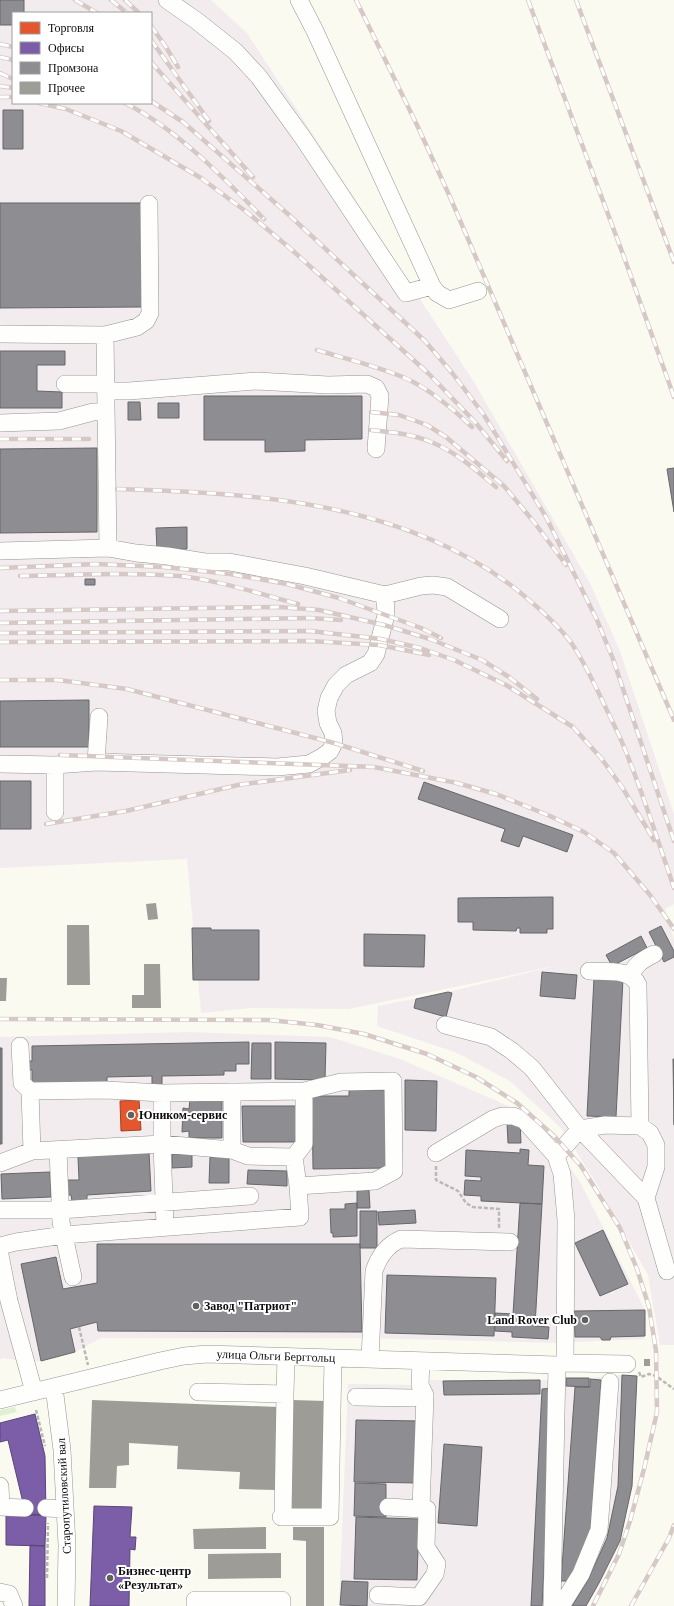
<svg xmlns="http://www.w3.org/2000/svg" width="674" height="1606" font-family="'Times New Roman',serif">
<style>
.industrial{fill:#f2ecee;fill-rule:evenodd}
.green{fill:#e0f0d2}
.shops{fill:#e4572e;stroke:#a44124}
.offices{fill:#7b5ea7;stroke:#5a4679}
.industry{fill:#8d8d92;stroke:#67676a}
.building{fill:#9d9c97}
.lines{fill:none;stroke-linecap:round;stroke-linejoin:round}
.minor-casing{stroke:#949490;stroke-width:18}
.path{stroke:#b8b8b6;stroke-width:2.5;stroke-dasharray:4 2;stroke-linecap:butt}
.minor{stroke:#fefefd;stroke-width:17}
.rail-casing{stroke:#d6c8c5;stroke-width:4.5}
.rail{stroke:#fff;stroke-width:3;stroke-dasharray:9;stroke-linecap:butt}
.poi-dot{fill:#60605d;stroke:#fff;stroke-width:1.5}
.labels{text-anchor:middle;dominant-baseline:central;stroke-width:4;stroke-linejoin:round;paint-order:stroke}
.poi-label{font-size:12px;font-weight:bold;fill:#0d0d0d;stroke:#fff;text-anchor:start}
.street-label{font-size:12px;fill:#0d0d0d;stroke:#fff}
</style>
<rect width="100%" height="100%" fill="#fafaf1"/>
<path class="industrial" d="M 0,0 L 211,0 L 247,33 L 474,382 L 590,583 L 620,651 L 674,814 L 674,904 L 665,909 L 674,940 L 674,1345 L 660,1345 L 648,1275 L 595,1181 L 561,1128 L 510,1081 L 455,1052 L 377,1026 L 378,1006 L 448,992 L 560,965 L 349,1009 L 252,1008 L 201,1013 L 187,859 L 0,868 ZM 13,13 L 151,13 L 151,103 L 13,103 Z
M 189,1032 L 330,1037 L 400,1059 L 513,1108 L 549,1141 L 579,1180 L 645,1310 L 644,1339 L 557,1343 L 361,1338 L 101,1338 L 75,1352 L 41,1361 L 26,1362 L 4,1358 L 0,1359 L 0,1037 Z
M 622,1375 L 637,1376 L 632,1486 L 620,1541 L 599,1583 L 586,1606 L 339,1606 L 348,1384 L 420,1385 L 427,1380 L 564,1380 L 566,1378 L 589,1378 Z"/>
<path class="green" d="M 15,1407 L 17,1412 L 0,1416 L 0,1410 Z"/>
<path class="shops" d="M 139,1100 L 141,1130 L 121,1131 L 120,1101 Z"/>
<path class="offices" d="M 35,1414 L 45,1456 L 46,1515 L 26,1515 L 8,1440 L 0,1442 L 0,1423 Z
M 94,1506 L 132,1507 L 130,1537 L 136,1537 L 135,1550 L 130,1549 L 129,1606 L 90,1606 Z
M 6,1514 L 46,1515 L 45,1546 L 6,1545 Z
M 30,1545 L 45,1546 L 45,1606 L 29,1606 Z"/>
<path class="industry" d="M 0,0 L 24,0 L 24,13 L 13,13 L 13,25 L 0,25 Z
M 3,110 L 23,110 L 23,149 L 3,149 Z
M 0,203 L 141,203 L 142,307 L 0,308 Z
M 0,351 L 65,351 L 65,365 L 37,365 L 37,391 L 62,392 L 62,408 L 0,408 Z
M 204,396 L 362,396 L 362,439 L 305,440 L 305,451 L 265,452 L 265,440 L 204,440 Z
M 128,402 L 140,402 L 141,420 L 128,420 Z
M 158,403 L 179,403 L 179,418 L 158,418 Z
M 97,448 L 97,532 L 0,533 L 0,449 Z
M 674,468 L 674,512 L 667,469 Z
M 187,527 L 187,549 L 157,550 L 156,528 Z
M 85,579 L 95,579 L 95,585 L 85,585 Z
M 89,700 L 89,747 L 0,747 L 0,701 Z
M 0,781 L 31,781 L 31,829 L 0,829 Z
M 424,782 L 573,835 L 567,852 L 523,836 L 519,847 L 501,841 L 505,829 L 418,799 Z
M 553,897 L 553,929 L 547,929 L 547,933 L 520,933 L 520,928 L 517,928 L 516,931 L 473,930 L 473,922 L 458,922 L 458,898 Z
M 661,926 L 674,951 L 674,957 L 664,962 L 649,932 Z
M 192,928 L 211,928 L 211,930 L 259,930 L 259,980 L 193,980 Z
M 364,934 L 425,935 L 424,967 L 364,966 Z
M 641,936 L 647,948 L 612,966 L 606,955 Z
M 542,972 L 577,975 L 575,999 L 540,996 Z
M 594,978 L 623,979 L 616,1117 L 587,1116 Z
M 448,992 L 452,993 L 446,1017 L 414,1008 L 416,999 Z
M 249,1042 L 249,1064 L 236,1064 L 236,1071 L 224,1071 L 224,1075 L 162,1076 L 162,1086 L 152,1086 L 152,1076 L 107,1077 L 107,1082 L 32,1083 L 32,1070 L 27,1070 L 27,1061 L 32,1061 L 32,1046 Z
M 275,1042 L 326,1043 L 325,1080 L 275,1079 Z
M 252,1043 L 271,1043 L 271,1079 L 251,1079 Z
M 0,1048 L 2,1048 L 2,1144 L 0,1144 Z
M 673,1059 L 674,1059 L 674,1125 Z
M 405,1080 L 437,1081 L 436,1131 L 405,1130 Z
M 349,1090 L 387,1090 L 388,1168 L 313,1169 L 312,1096 L 349,1096 Z
M 190,1099 L 222,1100 L 222,1138 L 189,1138 L 189,1131 L 182,1132 L 183,1108 L 189,1109 Z
M 242,1106 L 296,1106 L 296,1142 L 243,1142 Z
M 520,1122 L 521,1143 L 508,1143 L 507,1123 Z
M 520,1149 L 529,1150 L 528,1165 L 544,1166 L 542,1204 L 481,1201 L 481,1196 L 464,1195 L 465,1180 L 481,1181 L 481,1177 L 465,1176 L 466,1150 L 520,1153 Z
M 149,1152 L 151,1191 L 87,1195 L 87,1200 L 72,1201 L 71,1195 L 68,1195 L 67,1180 L 79,1180 L 78,1157 Z
M 172,1154 L 192,1154 L 192,1167 L 172,1168 Z
M 210,1157 L 229,1157 L 229,1183 L 209,1183 Z
M 248,1170 L 287,1171 L 287,1186 L 247,1184 Z
M 50,1172 L 51,1197 L 2,1199 L 1,1174 Z
M 369,1190 L 370,1208 L 357,1208 L 357,1191 Z
M 357,1203 L 357,1236 L 333,1237 L 333,1233 L 331,1233 L 330,1209 L 345,1209 L 345,1204 Z
M 520,1203 L 542,1204 L 535,1326 L 549,1327 L 548,1339 L 512,1337 L 512,1332 L 495,1331 L 495,1313 L 513,1314 Z
M 415,1210 L 416,1223 L 379,1225 L 378,1212 Z
M 360,1211 L 377,1211 L 377,1248 L 360,1248 Z
M 603,1230 L 628,1284 L 600,1296 L 575,1243 Z
M 97,1244 L 360,1244 L 362,1332 L 98,1331 L 97,1322 L 70,1329 L 75,1352 L 41,1361 L 21,1264 L 56,1257 L 63,1289 L 97,1283 Z
M 387,1275 L 496,1278 L 494,1336 L 385,1333 Z
M 645,1310 L 645,1336 L 611,1337 L 610,1340 L 602,1340 L 600,1337 L 575,1337 L 574,1311 Z
M 622,1375 L 637,1376 L 632,1486 L 620,1541 L 599,1583 L 586,1606 L 572,1606 L 588,1580 L 607,1538 L 618,1486 Z
M 566,1378 L 589,1378 L 589,1387 L 566,1386 Z
M 590,1379 L 601,1380 L 590,1540 L 570,1581 L 561,1581 L 575,1387 L 590,1387 Z
M 540,1380 L 540,1394 L 444,1395 L 443,1381 Z
M 553,1388 L 542,1606 L 531,1606 L 542,1389 Z
M 356,1420 L 421,1421 L 419,1483 L 354,1482 Z
M 444,1444 L 482,1447 L 477,1526 L 438,1523 Z
M 355,1483 L 386,1484 L 386,1517 L 354,1516 Z
M 356,1517 L 419,1519 L 417,1580 L 354,1579 Z
M 342,1581 L 368,1582 L 367,1606 L 340,1605 Z"/>
<path class="building" d="M 156,903 L 158,919 L 148,920 L 146,904 Z
M 67,925 L 89,925 L 90,985 L 67,985 Z
M 144,964 L 160,964 L 161,1008 L 132,1008 L 132,995 L 144,995 Z
M 0,978 L 7,978 L 6,1001 L 0,1001 Z
M 644,1359 L 650,1359 L 650,1366 L 644,1366 Z
M 92,1400 L 278,1407 L 275,1490 L 239,1489 L 240,1472 L 177,1469 L 178,1446 L 129,1443 L 129,1465 L 117,1466 L 116,1488 L 89,1488 Z
M 292,1400 L 326,1401 L 325,1513 L 291,1512 Z
M 266,1527 L 266,1549 L 194,1549 L 193,1529 Z
M 293,1527 L 324,1527 L 324,1606 L 306,1606 L 306,1541 L 293,1540 Z
M 281,1553 L 281,1578 L 208,1579 L 208,1554 Z"/>
<g class="lines">
<g class="minor-casing">
<path id="minor" d="M 167,0 L 197,21 L 236,52 L 259,77 L 303,138 L 406,293 L 432,286
M 299,0 L 314,29 L 432,286 L 437,293 L 449,300 L 478,291
M 0,334 L 105,335 L 108,548
M 105,335 L 137,327 L 146,321 L 150,313 L 149,204
M 65,384 L 106,384
M 106,391 L 129,391 L 257,381 L 328,385 L 367,384 L 376,388 L 380,396 L 376,449
M 0,423 L 59,421 L 93,412 L 106,411
M 0,551 L 108,548 L 136,553 L 167,556 L 205,562 L 229,562 L 305,576 L 385,595 L 421,586 L 433,585 L 447,587 L 500,619
M 96,762 L 99,717
M 0,764 L 55,765 L 96,762 L 277,767 L 309,764 L 322,757 L 330,751 L 334,743 L 333,733 L 328,723 L 326,711 L 329,698 L 336,685 L 346,675 L 370,663 L 376,654 L 386,615 L 385,595
M 55,765 L 55,812
M 589,971 C 605,972 631,968 638,985 L 640,1126
M 631,975 C 636,963 643,960 654,954
M 445,1025 L 491,1037 L 512,1051 L 532,1068 L 580,1129 L 646,1198 L 667,1271
M 20,1046 L 22,1083 L 30,1091 L 32,1151
M 30,1091 L 106,1090 L 162,1093
M 232,1092 L 232,1150
M 58,1150 L 61,1222 L 73,1277
M 436,1153 L 493,1119 L 502,1116 L 513,1116 L 524,1120 L 556,1156 L 562,1174 L 566,1220 L 565,1363
M 556,1156 L 580,1129 L 605,1125 L 640,1126 L 650,1133 L 656,1145 L 656,1167 L 646,1198
M 294,1157 L 304,1144 L 304,1091
M 0,1163 L 32,1151 L 162,1144 L 232,1150 L 248,1156 L 294,1157 L 298,1186 L 300,1217 L 64,1235 L 16,1242 L 0,1246
M 0,1210 L 61,1210 L 250,1196
M 165,1226 L 162,1144 L 162,1093 L 304,1091 L 341,1082 L 393,1081 L 394,1171 L 375,1181 L 298,1186
M 0,1255 L 9,1301 L 34,1392
M 370,1359 L 374,1271 C 379,1256 387,1245 401,1239 L 510,1242
M 54,1387 L 62,1450 L 67,1545 L 66,1606
M 198,1392 L 285,1394 L 286,1357
M 356,1397 L 413,1398 L 425,1395
M 0,1400 L 160,1361 L 184,1356 L 207,1354 L 557,1365 L 565,1363 L 627,1364
M 0,1486 L 1,1507
M 0,1507 L 25,1508
M 388,1507 L 421,1509
M 46,1508 L 65,1509
M 281,1517 L 330,1517 L 333,1358
M 283,1517 L 285,1394
M 0,1592 L 9,1594 L 14,1606
M 378,1595 L 419,1597 L 435,1574 L 437,1564 L 426,1547 L 427,1509 L 421,1509 L 425,1395 L 420,1385 L 421,1361
M 195,1606 L 195,1600 L 282,1600 L 282,1606
M 552,1606 L 557,1365
M 561,1606 L 581,1574 L 599,1530 L 610,1382"/>
</g>
<path class="path" d="M 436,1166 L 436,1180 L 458,1191 L 466,1203 L 473,1207 L 499,1209 L 499,1229
M 79,1327 L 88,1365
M 639,1372 L 641,1377 L 649,1374 L 656,1376 L 674,1389
M 36,1410 L 45,1446
M 47,1578 L 48,1523"/>
<use href="#minor" class="minor"/>
<g class="rail-casing">
<path id="rail" d="M 75,0 L 97,13
M 111,0 L 127,13
M 125,0 L 139,13
M 356,0 L 417,125 L 450,197 L 674,720
M 528,0 L 624,257 L 674,397
M 576,0 L 674,262
M 151,26 L 166,47 L 178,67
M 151,40 L 209,121
M 0,44 L 13,47
M 0,57 L 13,60
M 151,62 L 253,177
M 0,73 L 13,79
M 0,86 L 13,88
M 0,97 L 13,97
M 151,101 L 183,122 L 289,215 L 425,341 L 453,374 L 484,415 L 546,517 L 597,620 L 613,659 L 674,841
M 39,103 L 66,109 L 121,131 L 201,178 L 248,213 L 292,250 L 429,374 L 475,422 L 507,461
M 125,103 C 177,129 224,178 264,219
M 317,350 C 346,359 377,366 405,378 C 430,389 452,408 472,427
M 371,412 L 399,415 L 427,425 L 446,437 L 504,486 L 534,522 L 566,565
M 371,430 C 391,432 413,434 431,442 C 456,452 476,470 496,487
M 0,439 L 89,439
M 117,489 C 252,493 399,501 512,586 C 531,601 555,622 570,641 C 582,658 594,683 603,702 C 610,717 618,732 624,747 C 643,793 658,841 674,888
M 0,568 L 96,564 L 164,567 L 230,574 L 287,584 L 339,598 L 421,628 L 441,638
M 20,576 C 73,575 126,572 179,576 C 218,580 260,594 298,604
M 0,611 L 279,607 L 319,610 L 384,625 L 430,639 L 482,660 L 509,677 L 537,699
M 0,623 L 309,618 L 341,620
M 0,633 L 310,631 L 381,639 L 420,648 L 454,660 L 506,685 L 573,727 L 601,758 L 622,787 L 654,840
M 0,642 L 309,641 L 379,645 L 429,655
M 0,680 L 58,680 L 127,689 L 334,743 L 423,771
M 60,755 L 374,767 L 457,783 L 496,794 L 550,816 L 584,832 L 614,853 L 650,895 L 674,929
M 46,824 L 126,811 L 238,785 L 350,770
M 0,1019 L 269,1020 L 317,1025 L 364,1034 L 427,1054 L 476,1077 L 517,1103 L 554,1136 L 581,1166 L 620,1228 L 637,1269 L 649,1307 L 656,1351 L 657,1412 L 644,1469 L 630,1521 L 619,1554 L 593,1606
M 631,1606 L 669,1538 L 674,1525"/>
</g>
<use href="#rail" class="rail"/>
</g>
<g class="poi-dot">
<circle cx="131" cy="1115" r="4"/>
<circle cx="196" cy="1306" r="4"/>
<circle cx="585" cy="1320" r="4"/>
<circle cx="110" cy="1578" r="4"/>
</g>
<g class="labels">
<g class="poi-label">
<text x="139" y="1115">Юником-сервис</text>
<text x="204" y="1306">Завод "Патриот"</text>
<text x="577" y="1320" text-anchor="end">Land Rover Club</text>
<text x="118" y="1571">Бизнес-центр<tspan x="118" dy="14">«Результат»</tspan></text>
</g>
<g class="street-label">
<text transform="translate(276 1356) rotate(2)">улица Ольги Берггольц</text>
<text transform="translate(64 1496) rotate(-93)">Старопутиловский вал</text>
</g>
</g>
<rect x="12" y="12" width="140" height="92" fill="#ffffff" stroke="#9e9e9e"/>
<rect x="20" y="22" width="20" height="12" fill="#e4572e" stroke="#9e9e9e"/>
<text x="48" y="32" font-size="12" fill="#0d0d0d">Торговля</text>
<rect x="20" y="42" width="20" height="12" fill="#7b5ea7" stroke="#9e9e9e"/>
<text x="48" y="52" font-size="12" fill="#0d0d0d">Офисы</text>
<rect x="20" y="62" width="20" height="12" fill="#8d8d92" stroke="#9e9e9e"/>
<text x="48" y="72" font-size="12" fill="#0d0d0d">Промзона</text>
<rect x="20" y="82" width="20" height="12" fill="#9d9c97" stroke="#9e9e9e"/>
<text x="48" y="92" font-size="12" fill="#0d0d0d">Прочее</text>
</svg>
